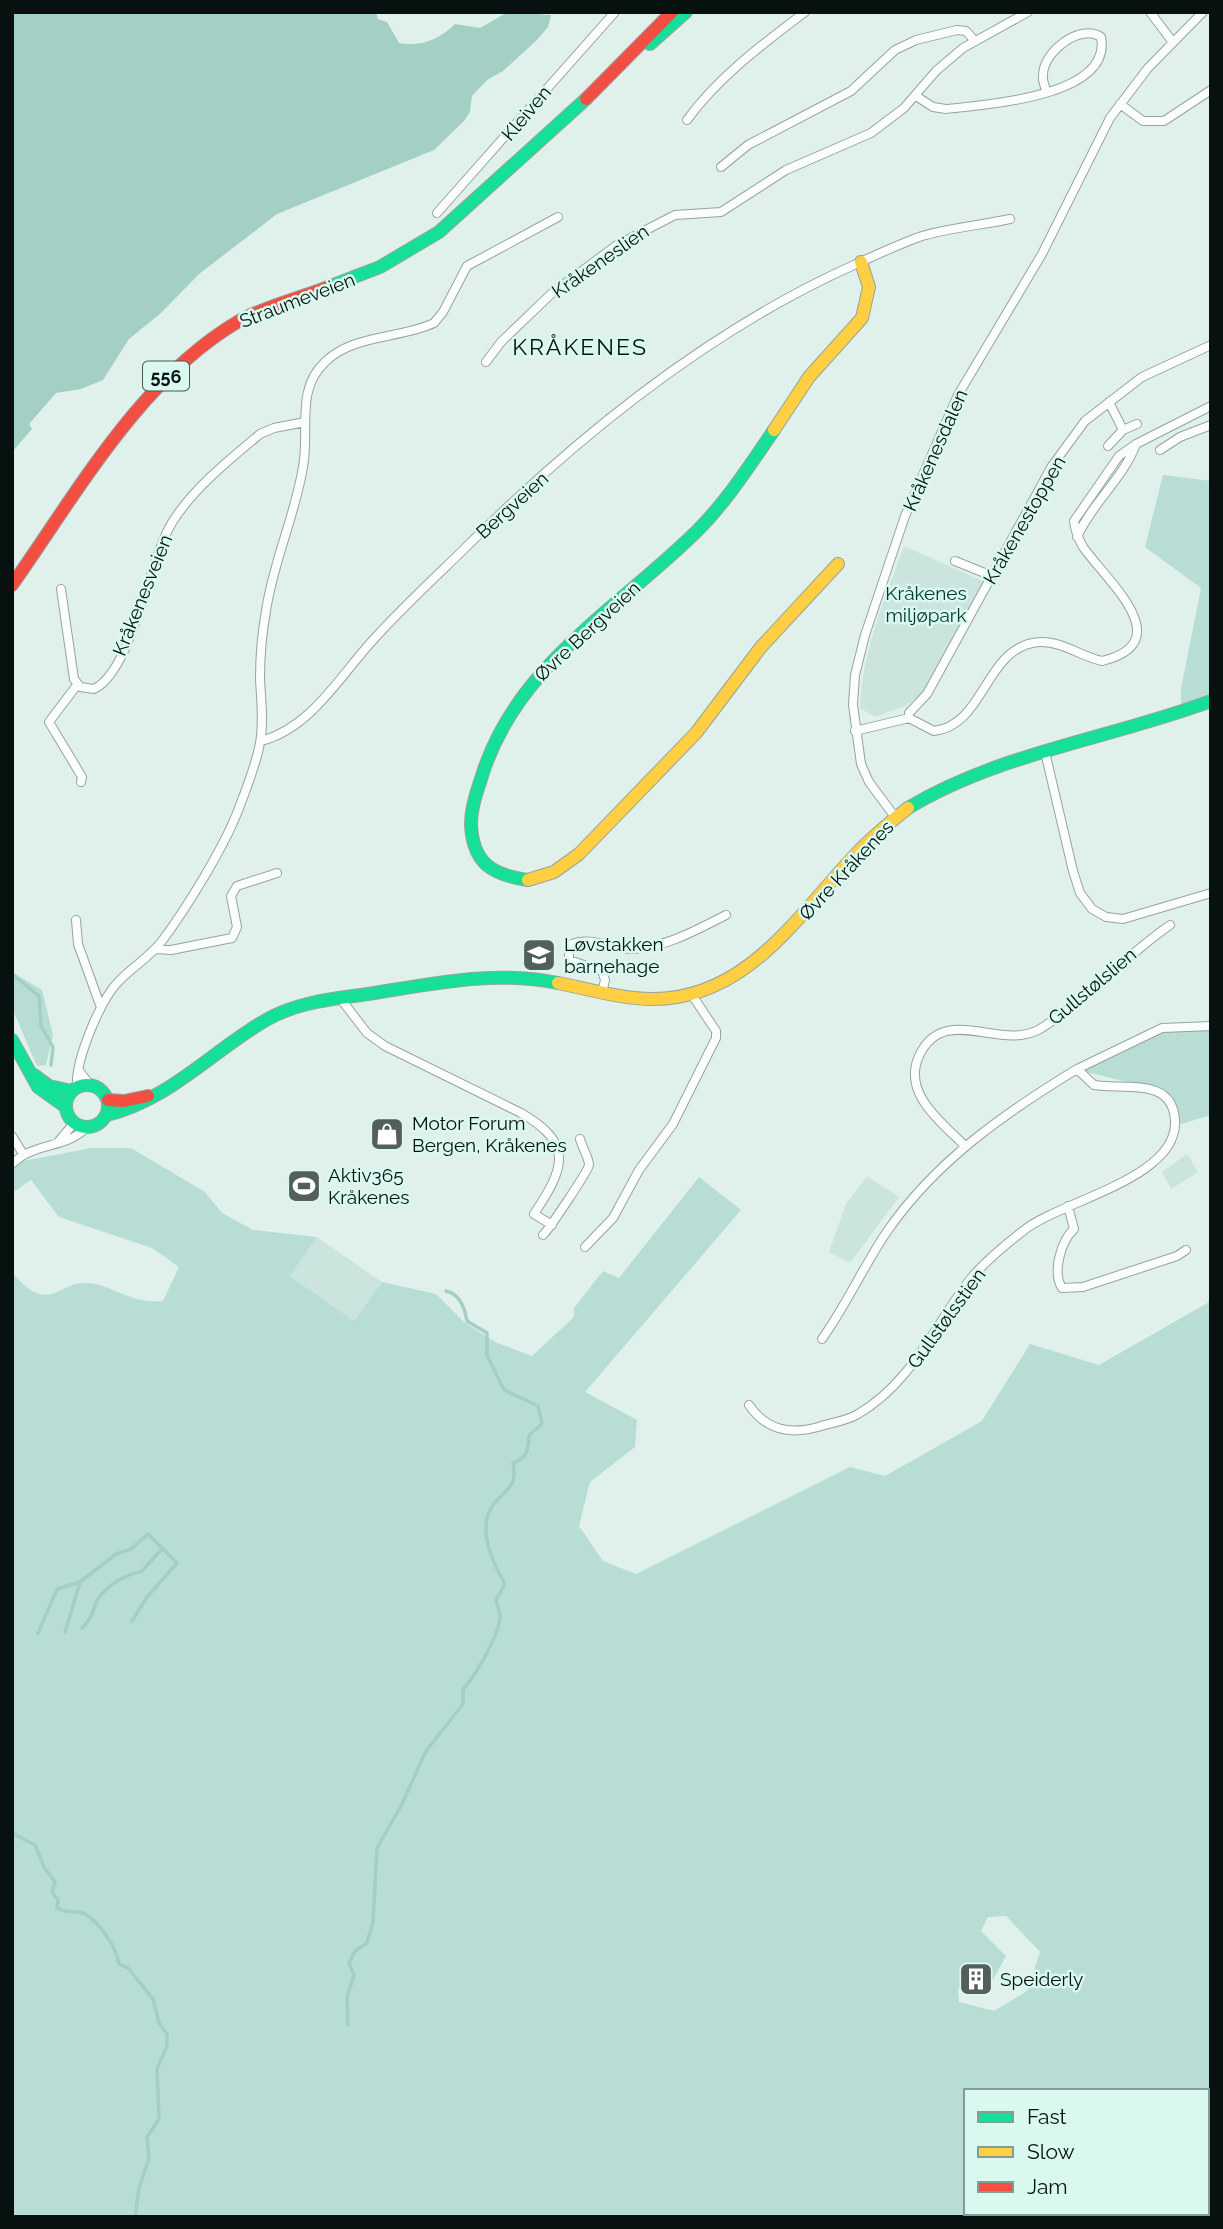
<svg xmlns="http://www.w3.org/2000/svg" width="1223" height="2229" font-family="Raleway,sans-serif">
<style>
.green{fill:#cbe4de}
.forest{fill:#b7ddd4;fill-rule:evenodd}
.water{fill:#a3cfc4}
.lines{fill:none;stroke-linecap:round;stroke-linejoin:round}
.stream{stroke:#a3cfc4;stroke-width:3.5}
.street-casing{stroke:#97a3a0;stroke-width:10}
.fast-casing{stroke:#97a3a0;stroke-width:14}
.slow-casing{stroke:#97a3a0;stroke-width:14}
.jam-casing{stroke:#97a3a0;stroke-width:14}
.street{stroke:#fafdfc;stroke-width:8}
.fast{stroke:#16e098;stroke-width:12}
.slow{stroke:#ffcf43;stroke-width:12}
.jam{stroke:#f24e42;stroke-width:12}
.labels{text-anchor:middle;dominant-baseline:central;stroke-width:5;stroke-linejoin:round;paint-order:stroke}
.shield{fill:#d9f8f0;stroke:#465652;stroke-width:2}
.shield-label{font-size:18px;font-weight:bold;fill:#07110f}
.street-label{font-size:19px;fill:#07110f;stroke:#d9f8f0}
.park-label{font-size:19px;fill:#02372f;stroke:#d9f8f0}
.poi-label{font-size:19px;fill:#07110f;stroke:#d9f8f0;text-anchor:start}
.quarter-label{font-size:23px;letter-spacing:2px;fill:#07110f;stroke:#d9f8f0}
</style>
<rect width="100%" height="100%" fill="#e0f1ec"/>
<path class="green" d="M 904,546 L 983,581 L 924,692 L 907,705 L 875,717 L 860,708 C 862,651 885,599 904,546 Z
M 1187,1154 L 1198,1172 L 1171,1189 L 1162,1172 Z
M 867,1176 L 899,1197 L 850,1263 L 829,1252 L 846,1204 Z
M 317,1237 L 382,1282 L 355,1322 L 290,1276 Z"/>
<path class="forest" d="M 1163,475 L 1211,481 L 1211,698 L 1181,710 L 1181,689 L 1201,588 L 1145,547 Z
M 12,972 L 42,990 L 53,1035 L 46,1065 L 37,1066 L 12,1008 Z
M 1167,1028 L 1211,1030 L 1211,1115 L 1181,1124 L 1152,1088 L 1078,1070 Z
M 91,1148 L 131,1148 L 205,1192 L 222,1213 L 253,1230 L 317,1237 L 290,1276 L 354,1321 L 382,1282 L 436,1294 L 464,1322 L 495,1342 L 532,1356 L 574,1317 L 574,1308 L 603,1271 L 619,1278 L 699,1177 L 741,1210 L 585,1392 L 637,1420 L 635,1447 L 590,1482 L 579,1526 L 603,1561 L 636,1574 L 850,1467 L 885,1476 L 982,1421 L 1030,1344 L 1099,1365 L 1211,1301 L 1211,2217 L 12,2217 L 12,1272 C 52,1320 57,1276 95,1284 C 121,1290 133,1304 163,1301 L 179,1267 L 152,1248 L 59,1217 L 31,1180 L 12,1193 L 12,1155 L 24,1161 ZM 1006,1916 L 1040,1952 L 1027,1991 L 994,2011 L 959,2002 L 958,1989 L 989,1987 L 1006,1956 L 981,1931 L 988,1917 ZM 966,2091 L 1207,2091 L 1207,2213 L 966,2213 Z"/>
<path class="water" d="M 12,12 L 376,12 L 378,19 L 387,22 L 399,43 C 421,47 440,39 455,24 L 480,28 L 508,12 L 551,15 L 548,27 L 537,40 L 503,71 L 487,80 L 472,96 L 470,112 L 464,121 L 434,150 L 277,214 L 199,274 L 161,313 L 129,339 L 103,380 L 81,389 L 56,393 L 29,424 L 32,429 L 12,452 Z"/>
<g class="lines">
<path class="stream" d="M 12,974 L 39,996 L 41,1026 L 53,1047 L 51,1065
M 82,1628 C 95,1615 91,1612 98,1599 C 106,1586 128,1573 141,1572 L 161,1550
M 65,1632 L 80,1582
M 38,1633 L 57,1589 L 80,1582 L 116,1554 L 131,1549 L 148,1534 L 177,1563 L 147,1597 L 132,1621
M 12,1833 L 35,1845 L 44,1867 L 55,1882 L 52,1892 L 58,1900 L 57,1908 C 66,1914 76,1910 85,1914 C 100,1923 117,1948 119,1964 L 128,1968 L 153,1999 L 159,2023 L 167,2034 L 167,2046 L 157,2069 L 159,2119 L 147,2137 L 149,2158 L 139,2188 L 135,2217
M 348,2025 L 347,1997 L 354,1975 L 349,1963 L 355,1951 L 367,1943 L 373,1922 L 377,1848 L 401,1806 L 426,1751 L 463,1704 L 463,1689 C 475,1677 500,1633 500,1616 C 500,1611 497,1605 496,1600 L 505,1584 C 493,1563 476,1529 493,1505 C 506,1488 518,1488 513,1463 C 528,1457 528,1450 529,1435 L 542,1424 L 538,1406 L 504,1390 L 487,1355 L 487,1333 L 467,1321 C 465,1309 460,1294 446,1291"/>
<g class="street-casing">
<path id="street" d="M 1150,12 L 1172,41
M 916,96 L 933,107 L 946,109 C 984,105 1113,97 1101,37 C 1080,23 1043,52 1043,75 C 1042,81 1045,87 1047,92
M 1120,104 L 1143,121 L 1164,121 L 1211,90
M 687,120 C 718,77 763,44 805,12
M 721,167 L 748,145 L 851,91 L 895,50 L 916,40 L 957,30 L 966,31 L 974,40
M 437,213 L 615,12
M 486,362 L 501,342 L 551,294 L 617,245 L 675,215 L 721,212 L 786,170 L 871,133 L 904,108 L 936,71 L 963,48 L 1028,12
M 1123,430 L 1137,424
M 1136,444 L 1211,406
M 1108,446 L 1123,430 L 1109,402
M 1160,450 L 1180,437 L 1211,425
M 955,561 L 992,576
M 61,589 L 74,679 L 80,687 L 94,689 C 133,670 149,558 173,521 C 194,488 230,459 260,434 L 274,428 L 305,422
M 77,685 L 49,722 L 82,777 L 81,782
M 909,718 L 934,731 C 986,725 985,645 1040,642 C 1062,641 1082,657 1102,661 C 1180,642 1107,581 1083,547 C 1078,538 1075,531 1074,521 L 1119,456 L 1136,444 C 1123,479 1092,503 1077,537
M 855,731 L 909,718 L 909,713 L 927,694 L 1052,466 L 1085,421 L 1142,377 L 1211,345
M 261,741 C 311,728 340,676 373,640 C 400,610 430,582 459,554 C 573,440 706,331 854,265 C 876,255 899,244 922,236 C 950,228 981,225 1010,219
M 1045,752 L 1073,871 L 1080,893 L 1092,909 L 1106,917 L 1123,919 L 1211,893
M 895,817 L 869,782 L 861,764 L 853,705 L 855,675 L 865,635 L 905,516 L 958,395 L 1042,254 L 1110,118 L 1148,68 L 1203,12
M 76,920 L 78,944 L 100,1005
M 155,949 L 171,950 L 232,938 L 237,927 L 231,896 L 237,886 L 277,873
M 602,993 L 605,980 L 602,971 L 569,960 L 569,949 L 572,944 C 590,936 613,949 632,949 C 665,948 698,929 726,915
M 340,998 L 367,1033 L 385,1046 L 521,1113 C 575,1144 564,1169 534,1214 L 552,1225
M 80,1072 L 90,1085
M 77,1087 C 75,1061 100,1000 119,981 C 132,967 150,957 162,941 C 186,909 225,846 239,808 C 247,787 256,765 260,743 C 264,722 261,700 260,679 C 260,657 262,633 266,611 C 273,562 295,516 303,467 C 310,431 295,390 325,362 C 354,334 400,339 434,323 L 443,312 L 467,266 L 558,217
M 12,1136 L 23,1154
M 58,1142 L 74,1123
M 964,1145 C 941,1122 902,1093 919,1056 C 944,1002 1000,1052 1040,1029 C 1084,1002 1125,956 1170,925
M 12,1164 C 34,1142 65,1149 86,1128
M 1068,1206 L 1074,1229 C 1061,1241 1052,1272 1062,1288 L 1083,1287 L 1177,1256 L 1186,1250
M 543,1235 C 550,1228 588,1171 589,1165 C 589,1158 582,1147 580,1139
M 585,1247 L 613,1218 L 639,1170 L 673,1124 L 716,1038 L 716,1031 L 692,995
M 822,1339 C 847,1304 864,1265 888,1230 C 937,1160 1005,1113 1077,1069
M 749,1405 C 766,1430 789,1435 818,1427 C 830,1423 847,1421 858,1414 C 913,1382 934,1325 972,1277 C 987,1260 1005,1245 1023,1231 C 1059,1201 1178,1179 1175,1121 C 1173,1076 1123,1090 1094,1085 L 1077,1069 L 1162,1028 L 1211,1026"/>
</g>
<g class="fast-casing">
<path id="fast" d="M 650,44 L 686,12
M 328,287 L 380,267 L 439,232 L 586,99
M 908,808 C 999,753 1112,738 1211,701
M 528,880 C 493,875 473,864 471,825 C 471,809 476,794 481,779 C 514,667 618,609 697,531 C 727,501 750,465 774,430
M 12,1040 L 38,1087 L 66,1107
M 34,1075 L 49,1086 L 72,1091
M66 1106a21 21 0 1 1 42 0a21 21 0 1 1-42 0Z
M 107,1115 C 170,1099 211,1052 266,1020 C 297,1002 333,999 368,994 C 432,984 494,970 558,983"/>
</g>
<g class="slow-casing">
<path id="slow" d="M 774,430 L 809,377 L 862,318 L 869,287 L 861,262
M 528,880 L 554,872 L 579,854 L 696,733 L 761,647 L 838,564
M 558,983 C 589,989 621,999 653,999 C 747,999 798,915 856,854 C 872,837 889,823 908,808"/>
</g>
<g class="jam-casing">
<path id="jam" d="M 586,99 L 672,12
M 12,585 C 77,493 140,379 239,321 C 266,306 300,298 328,287
M 108,1100 L 124,1101 L 148,1096"/>
</g>
<use href="#street" class="street"/>
<use href="#fast" class="fast"/>
<use href="#slow" class="slow"/>
<use href="#jam" class="jam"/>
</g>
<defs>
<g id="school-square" transform="scale(1.75)"><rect x="-9" y="-9" width="18" height="18" rx="4" fill="#535f5c" stroke="#d9f8f0"/><path d="M0-5L7-2L0 1L-7-2ZM-4 1L0 2.5L4 1V4Q0 6-4 4Z" fill="#fff"/></g>
<g id="shop-square" transform="scale(1.75)"><rect x="-9" y="-9" width="18" height="18" rx="4" fill="#535f5c" stroke="#d9f8f0"/><path d="M-5-2.5h2.3a2.7 3.5 0 0 1 5.4 0H5L5.5 6h-11ZM-1.5-2.5h3a1.5 2.3 0 0 0-3 0Z" fill="#fff"/></g>
<g id="stadium-square" transform="scale(1.75)"><rect x="-9" y="-9" width="18" height="18" rx="4" fill="#535f5c" stroke="#d9f8f0"/><path d="M0-5a6.5 5 0 1 0 0 10a6.5 5 0 1 0 0-10ZM-3.5-1.8h7v3.6h-7Z" fill="#fff"/></g>
<g id="building-square" transform="scale(1.75)"><rect x="-9" y="-9" width="18" height="18" rx="4" fill="#535f5c" stroke="#d9f8f0"/><path d="M-4-6H4V6H1V3H-1V6H-4ZM-2.5-4.3h1.7v1.8h-1.7ZM.8-4.3h1.7v1.8H.8ZM-2.5-1h1.7V.8h-1.7ZM.8-1h1.7V.8H.8Z" fill="#fff"/></g>
</defs>
<g fill-rule="evenodd">
<use href="#school-square" x="539" y="955"/>
<use href="#shop-square" x="387" y="1134"/>
<use href="#stadium-square" x="304" y="1186"/>
<use href="#building-square" x="976" y="1979"/>
</g>
<g class="labels">
<rect class="shield" x="143" y="361.5" width="46" height="29" rx="5"/>
<g class="shield-label">
<text x="166" y="376">556</text>
</g>
<g class="street-label">
<text transform="translate(526 113) rotate(-50)">Kleiven</text>
<text transform="translate(600 261) rotate(-35)">Kråkeneslien</text>
<text transform="translate(297 300) rotate(-21)">Straumeveien</text>
<text transform="translate(935 450) rotate(-66)">Kråkenesdalen</text>
<text transform="translate(512 505) rotate(-42)">Bergveien</text>
<text transform="translate(1024 520) rotate(-60)">Kråkenestoppen</text>
<text transform="translate(142 595) rotate(-68)">Kråkenesveien</text>
<text transform="translate(587 631) rotate(-43)">Øvre Bergveien</text>
<text transform="translate(846 870) rotate(-47)">Øvre Kråkenes</text>
<text transform="translate(1092 986) rotate(-40)">Gullstølslien</text>
<text transform="translate(946 1318) rotate(-54)">Gullstølsstien</text>
</g>
<g class="park-label">
<text x="926" y="593">Kråkenes<tspan x="926" dy="22">miljøpark</tspan></text>
</g>
<g class="poi-label">
<text x="564" y="944">Løvstakken<tspan x="564" dy="22">barnehage</tspan></text>
<text x="412" y="1123">Motor Forum<tspan x="412" dy="22">Bergen, Kråkenes</tspan></text>
<text x="328" y="1175">Aktiv365<tspan x="328" dy="22">Kråkenes</tspan></text>
<text x="1000" y="1979">Speiderly</text>
</g>
<g class="quarter-label">
<text x="580" y="346">KRÅKENES</text>
</g>
</g>
<rect width="1223" height="2229" fill="none" stroke="#07110f" stroke-width="28"/>
<rect x="964" y="2089" width="245" height="126" fill="#d9f8f0" stroke="#859c96" stroke-width="2"/>
<rect x="978" y="2112" width="35" height="10" fill="#16e098" stroke="#859c96" stroke-width="2"/>
<text x="1027" y="2124" font-size="21" fill="#07110f">Fast</text>
<rect x="978" y="2147" width="35" height="10" fill="#ffcf43" stroke="#859c96" stroke-width="2"/>
<text x="1027" y="2159" font-size="21" fill="#07110f">Slow</text>
<rect x="978" y="2182" width="35" height="10" fill="#f24e42" stroke="#859c96" stroke-width="2"/>
<text x="1027" y="2194" font-size="21" fill="#07110f">Jam</text>
</svg>
